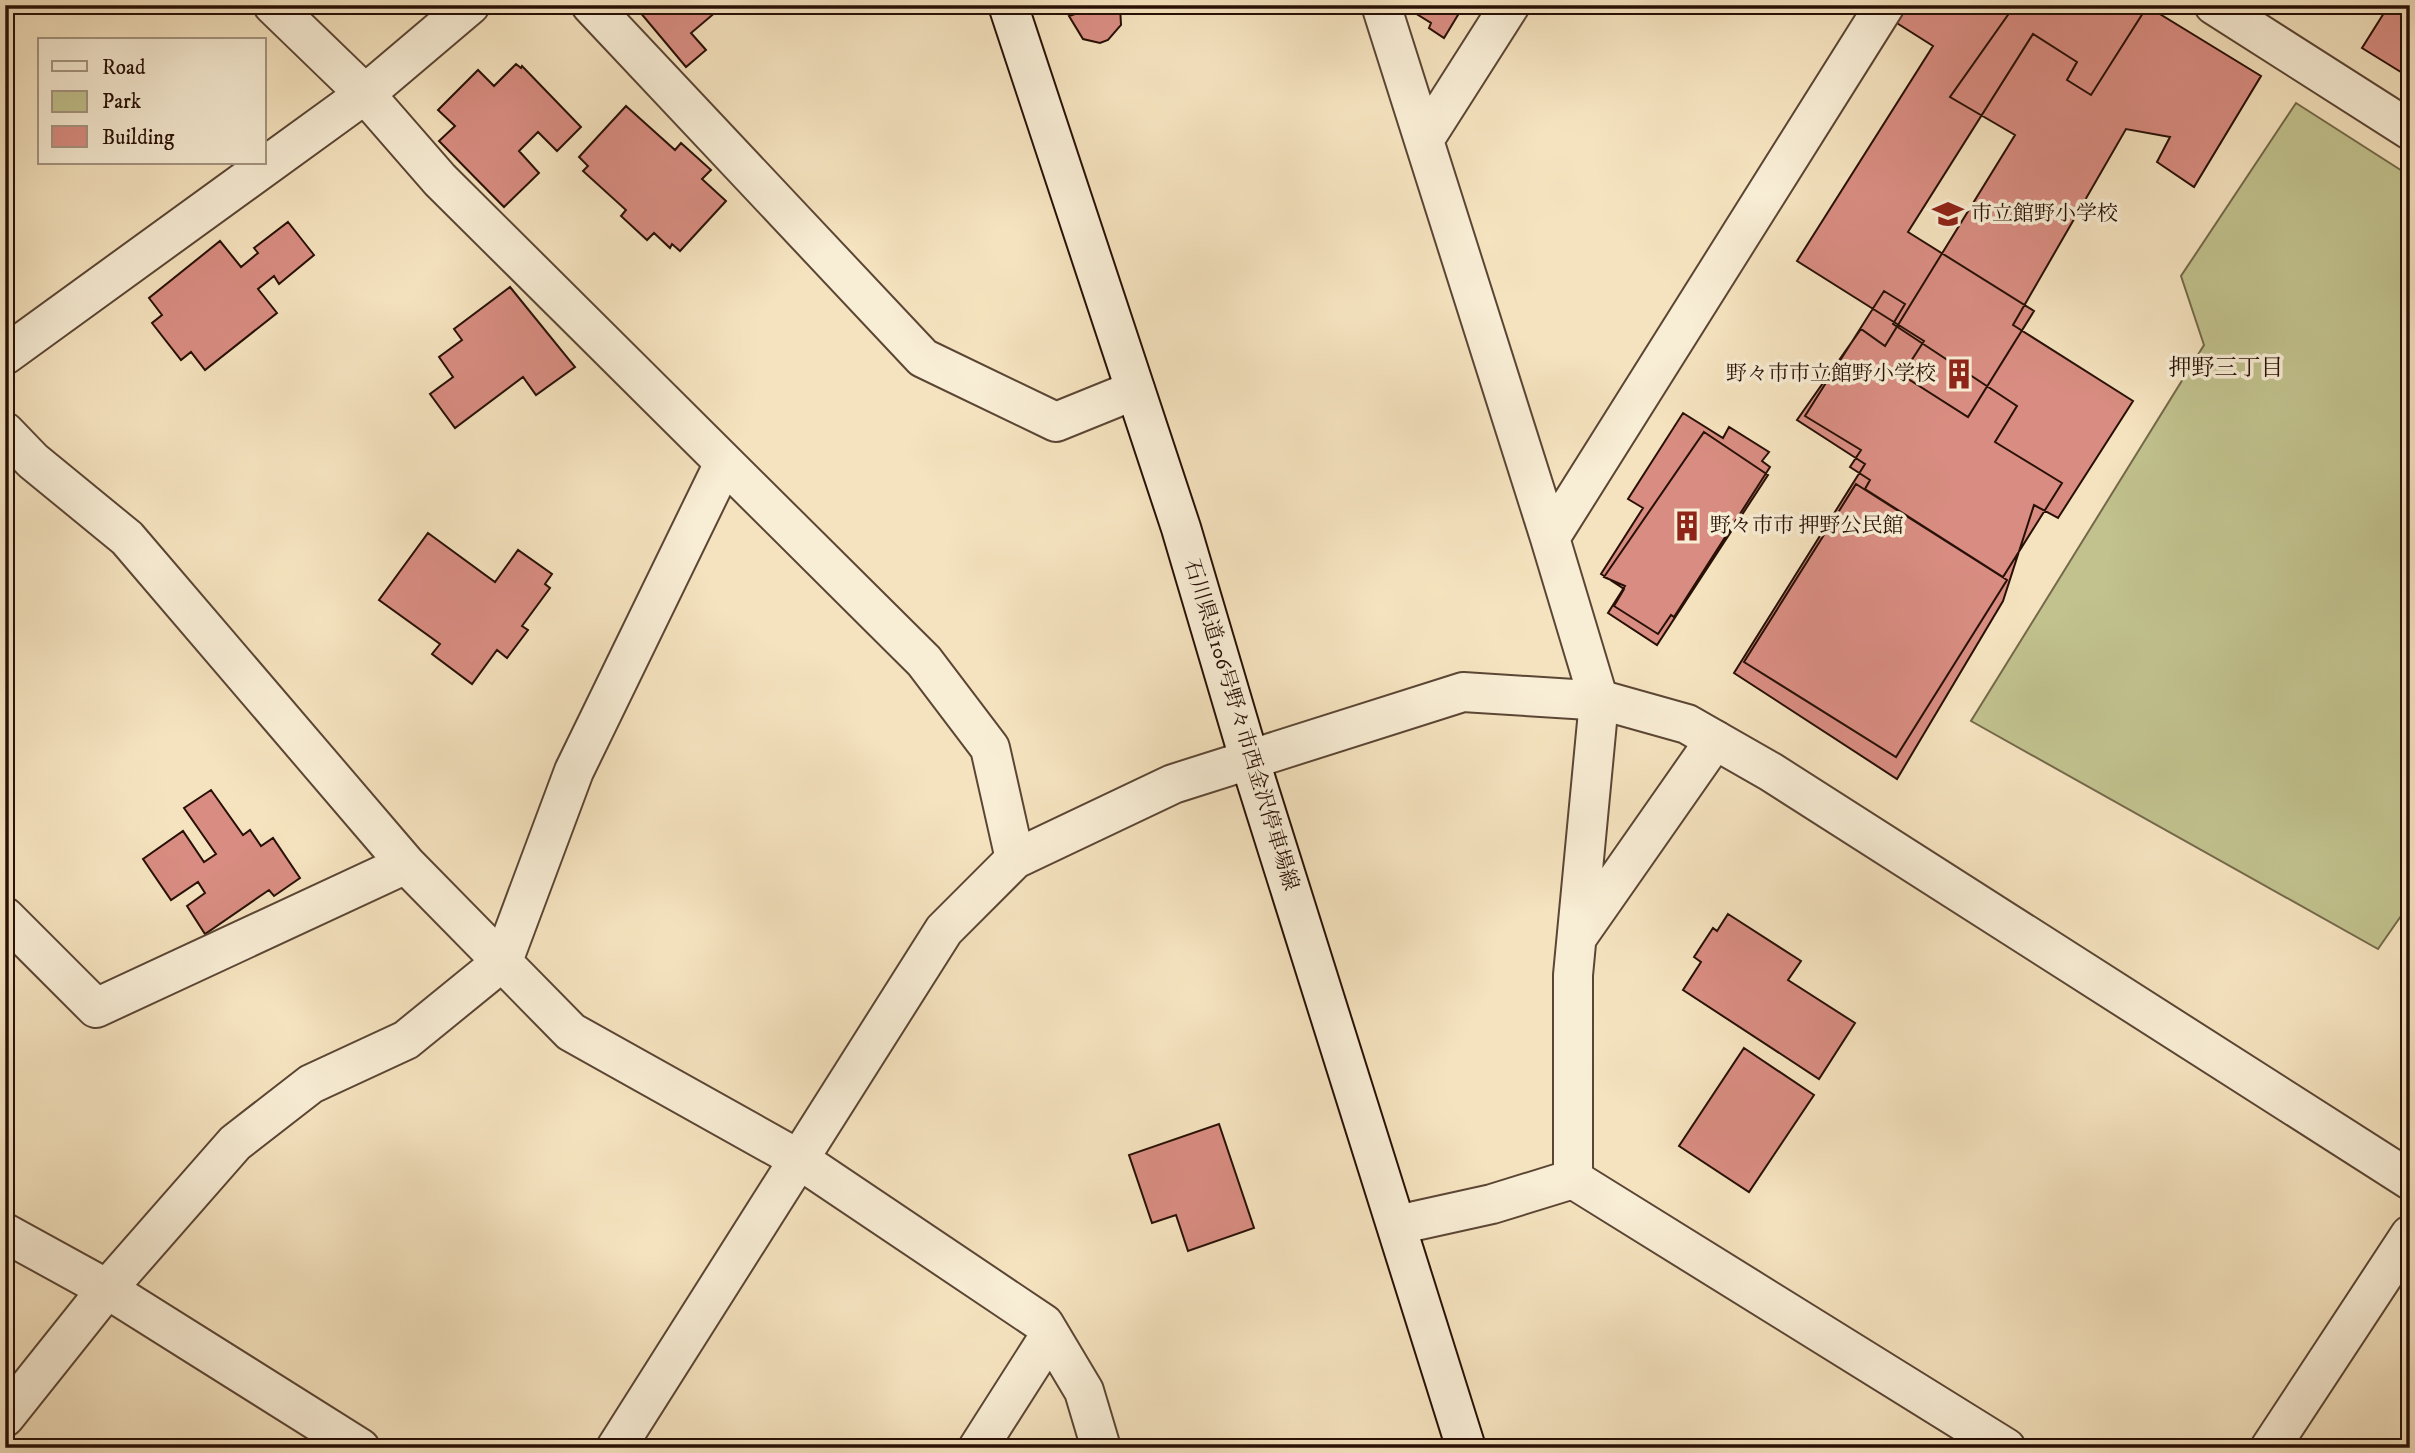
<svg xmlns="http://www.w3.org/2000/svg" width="2415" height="1453" font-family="'IM FELL DW Pica','Noto Serif JP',serif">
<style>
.green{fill:#c1c28e;stroke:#74694a;stroke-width:2}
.building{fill:#d98d82;stroke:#281006;stroke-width:2}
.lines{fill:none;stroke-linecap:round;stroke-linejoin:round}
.minor-casing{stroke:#5b4534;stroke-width:42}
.tertiary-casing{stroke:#5b4534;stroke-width:42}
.secondary-casing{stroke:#281006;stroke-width:42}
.minor{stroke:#f8edd5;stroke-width:38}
.tertiary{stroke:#f8edd5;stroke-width:38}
.secondary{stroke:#f8edd5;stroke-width:38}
.labels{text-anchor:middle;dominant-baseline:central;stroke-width:7;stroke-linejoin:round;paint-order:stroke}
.poi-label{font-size:21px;fill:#281006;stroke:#f8edd5;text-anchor:start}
.street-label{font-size:21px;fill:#281006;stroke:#f8edd5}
.neighbourhood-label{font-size:23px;fill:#281006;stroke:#f8edd5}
</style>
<rect width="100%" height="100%" fill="#f5e3bf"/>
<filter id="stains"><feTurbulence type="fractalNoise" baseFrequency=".00286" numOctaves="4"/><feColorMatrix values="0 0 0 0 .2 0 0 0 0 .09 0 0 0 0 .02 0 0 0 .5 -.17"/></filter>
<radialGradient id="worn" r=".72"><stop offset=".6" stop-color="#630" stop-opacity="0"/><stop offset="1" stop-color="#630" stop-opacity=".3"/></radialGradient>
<path class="green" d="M 2296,103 L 2410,176 L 2410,903 L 2378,949 L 1971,721 L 2204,345 L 2181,276 Z"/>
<path class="building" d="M 634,5 L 724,5 L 691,33 L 706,50 L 686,67 Z
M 1073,5 L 1120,5 L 1121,25 L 1108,40 L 1100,43 L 1083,39 L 1069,16 L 1075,14 Z
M 1413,5 L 1464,5 L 1444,38 L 1429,28 L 1431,23 L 1410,10 Z
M 1901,5 L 2131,5 L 2143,13 L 2091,95 L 2067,80 L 2077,62 L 2033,34 L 1908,232 L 2034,311 L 1968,417 L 1902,375 L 1924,341 L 1797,261 L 1933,46 L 1892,20 Z
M 2015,5 L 2145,5 L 2261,76 L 2194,187 L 2157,162 L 2170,137 L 2126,129 L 2013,325 L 2133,401 L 2058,518 L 2034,505 L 2003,601 L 1897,779 L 1734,673 L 1865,464 L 1797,420 L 1861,329 L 1885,346 L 2015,135 L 1950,97 Z
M 2389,5 L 2410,5 L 2410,65 L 2404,74 L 2362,48 Z
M 516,64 L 521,68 L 522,66 L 581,127 L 557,151 L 538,132 L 519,151 L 539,173 L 504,207 L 439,141 L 455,126 L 438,110 L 478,70 L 494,86 Z
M 626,106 L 675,150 L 681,143 L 711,170 L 702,179 L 726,201 L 680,251 L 672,244 L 670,248 L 654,233 L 647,240 L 621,216 L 626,210 L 583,171 L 588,166 L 579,157 Z
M 288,222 L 314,255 L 279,284 L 274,276 L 258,289 L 277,313 L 205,370 L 191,352 L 181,360 L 152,323 L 162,315 L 149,298 L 220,241 L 241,267 L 258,253 L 254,248 Z
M 510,287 L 575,367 L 536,395 L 523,377 L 455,428 L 430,394 L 453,377 L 439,357 L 462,340 L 454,329 Z
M 1884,291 L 1905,304 L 1893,324 L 2017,406 L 1995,442 L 2062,483 L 2003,577 L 1865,489 L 1870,480 L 1850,467 L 1861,450 L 1805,416 Z
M 1683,413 L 1723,438 L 1729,427 L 1769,452 L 1762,461 L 1770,467 L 1674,617 L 1671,615 L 1658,634 L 1614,606 L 1624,589 L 1601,574 L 1643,508 L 1628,499 Z
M 1704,432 L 1768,475 L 1657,645 L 1608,613 L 1625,586 L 1604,577 Z
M 1856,484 L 2007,580 L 1896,757 L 1744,662 Z
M 428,533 L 495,582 L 518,550 L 552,574 L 545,584 L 550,588 L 522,626 L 528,630 L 507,658 L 497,650 L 472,684 L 432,654 L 440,644 L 379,600 Z
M 211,790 L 243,835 L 250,830 L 261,846 L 273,838 L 300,878 L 274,896 L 269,890 L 205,934 L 187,906 L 205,893 L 198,882 L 171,900 L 143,859 L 183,831 L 204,862 L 216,854 L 184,808 Z
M 1728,914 L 1801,961 L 1788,980 L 1855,1023 L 1819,1079 L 1683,990 L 1701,962 L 1694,957 L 1713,928 L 1717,931 Z
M 1744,1048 L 1814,1095 L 1749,1192 L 1679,1146 Z
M 1219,1124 L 1254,1228 L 1188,1251 L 1176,1215 L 1152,1223 L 1129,1155 Z"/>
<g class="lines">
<g class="minor-casing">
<path id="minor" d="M 273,5 L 365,94 L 440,180 L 924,661 L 990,748 L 1015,859
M 591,5 L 923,358 L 1056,422 L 1135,390
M 1381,5 L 1550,538
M 2214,5 L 2410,130
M 1424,140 L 1510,5
M 5,355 L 365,94 L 470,5
M 5,432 L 33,461 L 127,538 L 406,864
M 5,917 L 96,1008 L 406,864 L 571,1032 L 800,1160 L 1044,1324 L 1084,1391 L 1101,1448
M 1578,936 L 1715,740
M 1573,1179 L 1573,975 L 1599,701 L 1550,538 L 1885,5
M 1397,1225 L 1492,1204 L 1573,1179 L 2006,1448
M 5,1233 L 107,1289 L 360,1448
M 5,1417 L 107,1289 L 235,1143 L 311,1084 L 406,1040 L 503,961 L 574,771 L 724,463
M 978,1448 L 1050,1335
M 2270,1448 L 2410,1235"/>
</g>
<g class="tertiary-casing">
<path id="tertiary" d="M 616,1448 L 944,930 L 1015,859 L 1173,784 L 1463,692 L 1605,701 L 1687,724 L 1771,772 L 2410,1180"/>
</g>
<g class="secondary-casing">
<path id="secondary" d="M 1008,5 L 1181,528 L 1249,758 L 1466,1448"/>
</g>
<use href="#minor" class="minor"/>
<use href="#tertiary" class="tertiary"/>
<use href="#secondary" class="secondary"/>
</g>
<defs>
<g id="school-bare" transform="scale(2.415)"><path d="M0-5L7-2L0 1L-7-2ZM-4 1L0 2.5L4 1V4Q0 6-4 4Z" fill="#8f2418" stroke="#f8edd5" stroke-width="2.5" paint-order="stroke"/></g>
<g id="building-bare" transform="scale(2.415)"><path d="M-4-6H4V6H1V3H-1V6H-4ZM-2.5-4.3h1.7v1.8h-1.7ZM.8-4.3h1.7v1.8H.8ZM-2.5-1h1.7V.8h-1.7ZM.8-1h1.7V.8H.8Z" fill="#8f2418" stroke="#f8edd5" stroke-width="2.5" paint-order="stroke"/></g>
</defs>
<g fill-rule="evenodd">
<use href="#school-bare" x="1948" y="214"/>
<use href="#building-bare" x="1959" y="374"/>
<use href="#building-bare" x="1687" y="526"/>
</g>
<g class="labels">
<g class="poi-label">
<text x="1971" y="214">市立館野小学校</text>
<text x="1936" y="374" text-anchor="end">野々市市立館野小学校</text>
<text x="1710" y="526">野々市市 押野公民館</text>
</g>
<g class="street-label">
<text transform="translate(1241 725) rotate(73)">石川県道106号野々市西金沢停車場線</text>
</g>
<g class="neighbourhood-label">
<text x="2226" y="368">押野三丁目</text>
</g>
</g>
<rect width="2415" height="1453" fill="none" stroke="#f5e3bf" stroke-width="28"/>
<rect x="7" y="7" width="2401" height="1439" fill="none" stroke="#281006" stroke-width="3.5"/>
<rect x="14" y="14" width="2387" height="1425" fill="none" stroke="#281006" stroke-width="2"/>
<rect x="38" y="38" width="228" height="126" fill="#f8edd5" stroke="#a59582" stroke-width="2"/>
<rect x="52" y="61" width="35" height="10" fill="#f8edd5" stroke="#a59582" stroke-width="2"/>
<text x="102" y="74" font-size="21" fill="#281006">Road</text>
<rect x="52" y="91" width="35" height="21" fill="#c1c28e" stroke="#a59582" stroke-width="2"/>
<text x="102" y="108" font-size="21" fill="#281006">Park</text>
<rect x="52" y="126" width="35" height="21" fill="#d98d82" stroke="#a59582" stroke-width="2"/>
<text x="102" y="144" font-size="21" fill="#281006">Building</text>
<rect width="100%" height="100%" filter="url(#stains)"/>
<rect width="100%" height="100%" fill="url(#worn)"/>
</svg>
